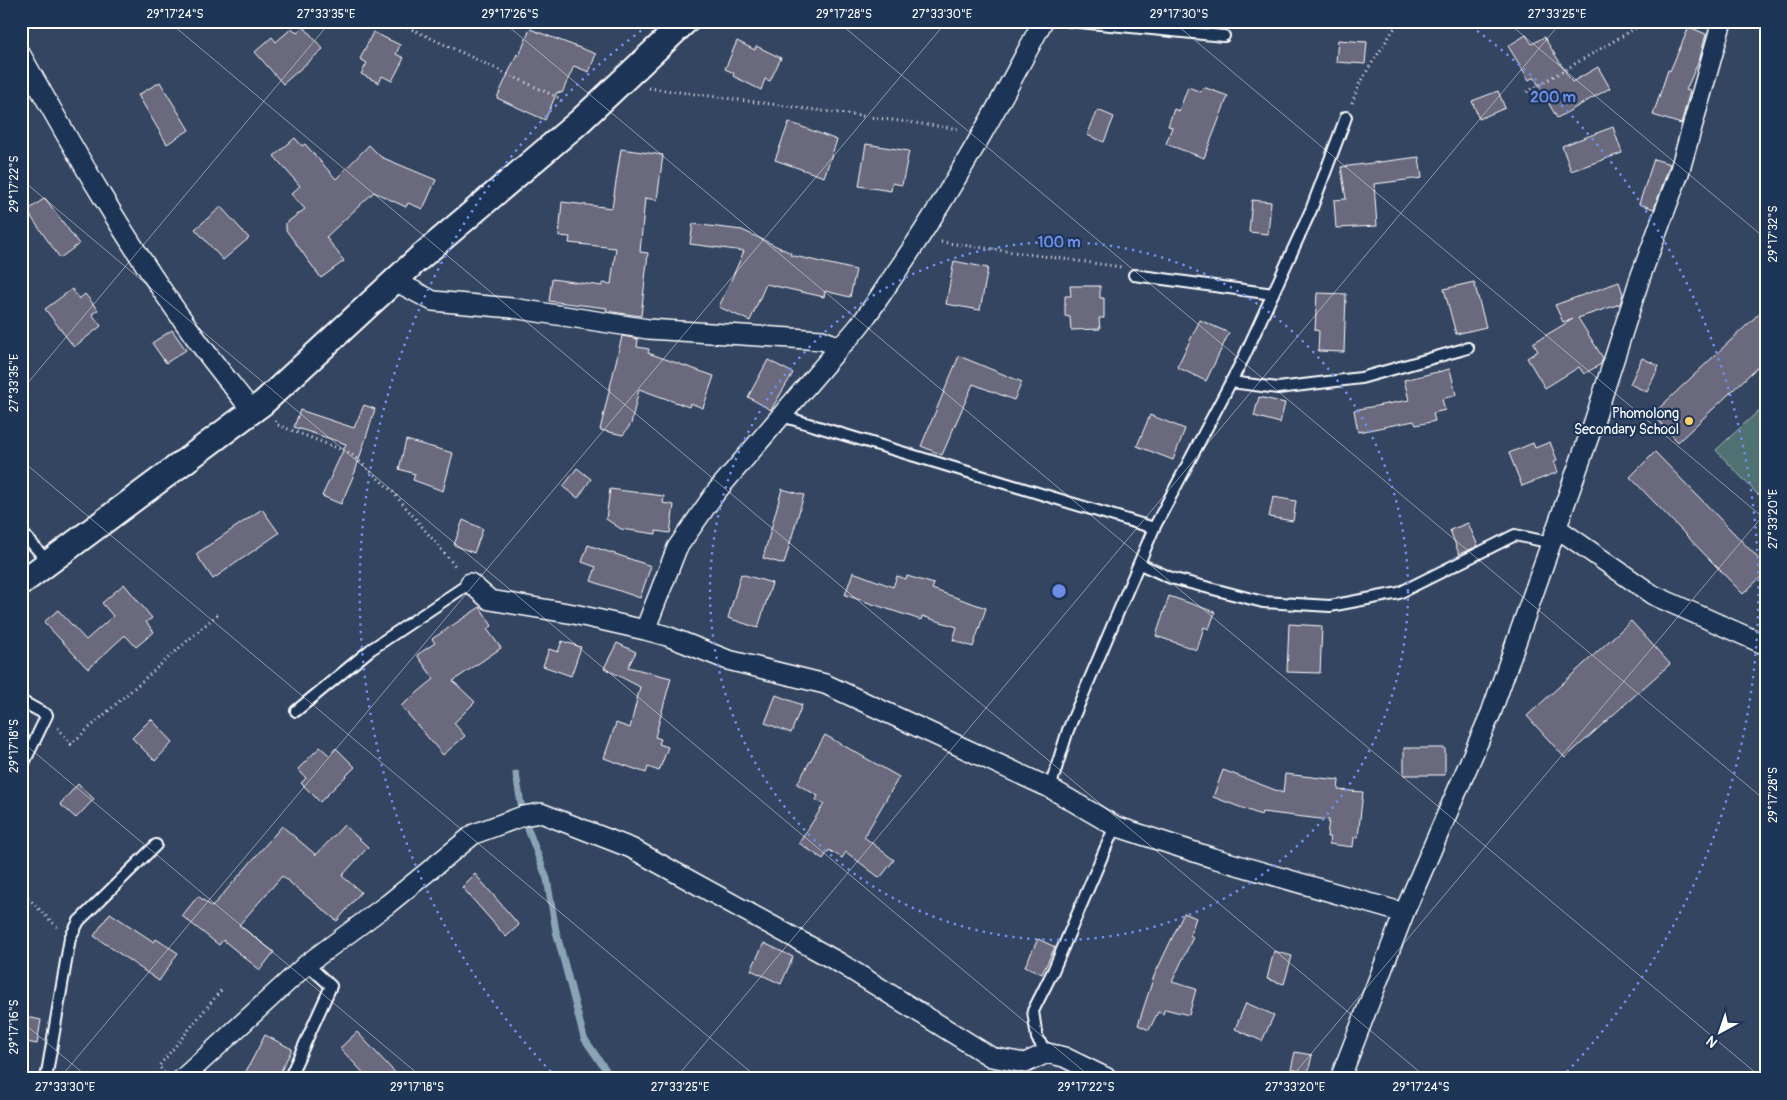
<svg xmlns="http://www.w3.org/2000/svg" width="1787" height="1100" font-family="Pangolin,sans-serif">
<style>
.green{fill:#507172;stroke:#a8b8b8}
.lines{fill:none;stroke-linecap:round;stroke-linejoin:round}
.stream{stroke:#8ba4b5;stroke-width:7}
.building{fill:#6a697d;stroke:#fff}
.service-casing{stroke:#fff;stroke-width:14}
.minor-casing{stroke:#fff;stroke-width:22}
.tertiary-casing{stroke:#fff;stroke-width:28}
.path{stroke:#fff;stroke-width:3;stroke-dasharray:1 4;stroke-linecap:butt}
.service{stroke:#1d3557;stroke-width:10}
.minor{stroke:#1d3557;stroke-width:19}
.tertiary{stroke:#1d3557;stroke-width:24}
.ticks{fill:none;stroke:#fff;stroke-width:1;stroke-opacity:0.45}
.ring{fill:none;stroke:#6c8ce6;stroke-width:2.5;stroke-dasharray:2.5 5}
.poi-dot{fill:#ffd166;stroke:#1d3557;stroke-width:2}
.labels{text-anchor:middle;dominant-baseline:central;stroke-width:4.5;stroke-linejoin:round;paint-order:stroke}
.poi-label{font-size:14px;fill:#fff;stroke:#1d3557;text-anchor:end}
.centre{fill:#6c8ce6;stroke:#1d3557;stroke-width:2.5}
.ring-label{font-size:15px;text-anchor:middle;font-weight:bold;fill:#6c8ce6;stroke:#1d3557;stroke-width:4.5;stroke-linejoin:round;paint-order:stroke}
.neatline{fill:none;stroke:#fff;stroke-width:2}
.ticks-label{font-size:12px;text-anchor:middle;fill:#fff}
</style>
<rect width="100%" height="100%" fill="#344562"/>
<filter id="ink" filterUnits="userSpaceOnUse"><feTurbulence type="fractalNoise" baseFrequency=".02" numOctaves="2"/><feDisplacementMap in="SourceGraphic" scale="10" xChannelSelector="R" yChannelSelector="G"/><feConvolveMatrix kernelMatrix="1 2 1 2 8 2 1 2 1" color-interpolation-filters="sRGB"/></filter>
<g filter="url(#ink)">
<path class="green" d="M 1766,404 L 1766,488 L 1758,495 L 1716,450 Z"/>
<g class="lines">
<path class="stream" d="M 516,774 L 523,816 L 547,879 L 556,931 L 584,1038 L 612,1079"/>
</g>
<path class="building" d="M 304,27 L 323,49 L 283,84 L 255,52 L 272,37 L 276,42 L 292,28 L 297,33 Z
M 1689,27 L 1706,34 L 1700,58 L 1686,90 L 1690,91 L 1681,124 L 1653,115 L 1668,70 L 1670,71 Z
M 530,29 L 596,54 L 589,72 L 574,66 L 562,93 L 557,92 L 545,120 L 497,98 L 517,54 L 519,56 Z
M 373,32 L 400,45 L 396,54 L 404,58 L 392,81 L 382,76 L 379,83 L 361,74 L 367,63 L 360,59 Z
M 1526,35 L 1532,44 L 1544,37 L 1572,82 L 1598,67 L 1610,88 L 1557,118 L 1534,77 L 1529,80 L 1508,46 Z
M 1338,40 L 1367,42 L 1365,64 L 1336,62 Z
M 737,41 L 755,50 L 756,46 L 781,58 L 770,81 L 765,79 L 761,90 L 733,76 L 734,73 L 725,69 Z
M 160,82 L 189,130 L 167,144 L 138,95 Z
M 1188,87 L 1201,92 L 1203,87 L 1228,96 L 1204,158 L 1166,144 L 1172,127 L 1168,126 L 1174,109 L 1179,111 Z
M 1498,91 L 1505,108 L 1479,119 L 1472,101 Z
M 1098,110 L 1114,117 L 1104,142 L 1087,135 Z
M 789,122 L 837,140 L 824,177 L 775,160 Z
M 1613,127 L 1622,153 L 1571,171 L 1562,146 Z
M 295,138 L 302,146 L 305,144 L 336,179 L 369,145 L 381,157 L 436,180 L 423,209 L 408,203 L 406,207 L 374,192 L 326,237 L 344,261 L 321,278 L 286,230 L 286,223 L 305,209 L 291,194 L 300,186 L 274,156 Z
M 866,144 L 909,151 L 902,185 L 892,183 L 891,191 L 859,186 Z
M 621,149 L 663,155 L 657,200 L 645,198 L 640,252 L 648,253 L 641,316 L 606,311 L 607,308 L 549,301 L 552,279 L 602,286 L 602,283 L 611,284 L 616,248 L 569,243 L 570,237 L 559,236 L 562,202 L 612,208 Z
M 1419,157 L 1422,178 L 1374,184 L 1377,226 L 1336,228 L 1334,200 L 1346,199 L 1341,167 Z
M 1654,159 L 1670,164 L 1654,209 L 1639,204 Z
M 45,198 L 79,244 L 60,258 L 27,211 Z
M 1252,200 L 1271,202 L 1268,234 L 1249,232 Z
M 221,207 L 249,238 L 223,260 L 195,229 Z
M 693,224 L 742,230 L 791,253 L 790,255 L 856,270 L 850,297 L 825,291 L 824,297 L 766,284 L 750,321 L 719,307 L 744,251 L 690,244 Z
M 954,261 L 988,268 L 980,310 L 946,304 Z
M 1474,282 L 1486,327 L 1456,334 L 1444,289 Z
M 1619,282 L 1623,294 L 1620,304 L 1578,318 L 1603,358 L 1601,364 L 1584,374 L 1579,367 L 1545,388 L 1527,358 L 1538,351 L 1533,343 L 1573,319 L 1563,322 L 1555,305 Z
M 1070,286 L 1100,286 L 1100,298 L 1104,298 L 1104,318 L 1099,318 L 1100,329 L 1071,330 L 1070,317 L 1065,316 L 1065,296 L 1071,296 Z
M 72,289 L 79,299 L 85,294 L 98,310 L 92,314 L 101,326 L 74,347 L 45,309 Z
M 1317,293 L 1346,294 L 1344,352 L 1318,351 L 1319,331 L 1315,330 Z
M 1766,307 L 1766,359 L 1678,442 L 1656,418 L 1656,411 Z
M 1200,320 L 1229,333 L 1206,381 L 1177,367 Z
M 172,330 L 186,350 L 166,363 L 152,343 Z
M 622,336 L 638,339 L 637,347 L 649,349 L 648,353 L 714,376 L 703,408 L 690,403 L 689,407 L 639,389 L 631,424 L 623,435 L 600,430 Z
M 959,356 L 1022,382 L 1014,400 L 973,384 L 942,455 L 921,446 Z
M 1642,358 L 1659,366 L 1647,392 L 1630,384 Z
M 768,360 L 793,373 L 771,410 L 748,397 Z
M 1450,369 L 1456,395 L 1442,399 L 1445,410 L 1433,413 L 1435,421 L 1416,425 L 1414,421 L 1358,432 L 1354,410 L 1409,400 L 1404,380 Z
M 1259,397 L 1285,403 L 1280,423 L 1254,416 Z
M 364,405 L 375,409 L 355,472 L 341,504 L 322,496 L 346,444 L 294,427 L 300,410 L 354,428 Z
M 1150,415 L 1185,429 L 1173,460 L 1137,446 Z
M 406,440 L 453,453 L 443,491 L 413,480 L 415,474 L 399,469 Z
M 1550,442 L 1557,460 L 1554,462 L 1558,472 L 1522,486 L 1509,453 L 1533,443 L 1535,448 Z
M 1655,452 L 1766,566 L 1766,572 L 1743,594 L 1630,477 Z
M 577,468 L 591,479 L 578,498 L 563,487 Z
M 610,489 L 664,496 L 663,503 L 674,505 L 670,533 L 656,531 L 656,534 L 621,529 L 606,519 Z
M 782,489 L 804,495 L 784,564 L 763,558 Z
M 1273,497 L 1296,501 L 1293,521 L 1269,517 Z
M 262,509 L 279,533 L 213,579 L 196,554 Z
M 463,520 L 483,529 L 474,553 L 454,545 Z
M 1468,523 L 1478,546 L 1459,554 L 1450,530 Z
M 588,545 L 651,566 L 640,598 L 591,581 L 596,567 L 582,562 Z
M 853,572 L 893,587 L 897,576 L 906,579 L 907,576 L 934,584 L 932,589 L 986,608 L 973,647 L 953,640 L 957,627 L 922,616 L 921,620 L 845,595 Z
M 741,574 L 772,583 L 758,628 L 728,618 Z
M 124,584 L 152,618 L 146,622 L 154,632 L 136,647 L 126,636 L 124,636 L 88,669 L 44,622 L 58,610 L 86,640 L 113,616 L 102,603 Z
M 1169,596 L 1215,612 L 1209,629 L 1204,627 L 1197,650 L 1156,636 Z
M 480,607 L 492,626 L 487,629 L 501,648 L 453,681 L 475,702 L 454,723 L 465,736 L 443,755 L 401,706 L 434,679 L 417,655 L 435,643 L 432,639 Z
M 1631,621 L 1670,664 L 1565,758 L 1527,716 Z
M 1289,624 L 1322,626 L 1320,673 L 1287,672 Z
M 562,641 L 581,647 L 571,676 L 543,666 L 549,649 L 558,652 Z
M 617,643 L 636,652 L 628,667 L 671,678 L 655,737 L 661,739 L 659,744 L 668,747 L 659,771 L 648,767 L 646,773 L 604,758 L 616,723 L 630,728 L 640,687 L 604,668 Z
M 776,695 L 802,705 L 791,733 L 765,723 Z
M 151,719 L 173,742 L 155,761 L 132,738 Z
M 825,735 L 899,777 L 864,837 L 894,860 L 880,878 L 846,852 L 842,858 L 829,850 L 823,859 L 799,843 L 824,804 L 816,800 L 818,796 L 797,784 Z
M 320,747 L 329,755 L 336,748 L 355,767 L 320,802 L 301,783 L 306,778 L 298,769 Z
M 1404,748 L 1445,748 L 1445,775 L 1404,775 Z
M 1223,770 L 1283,793 L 1285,774 L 1339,780 L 1338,790 L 1363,792 L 1358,837 L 1354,837 L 1353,847 L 1329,844 L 1330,837 L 1327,837 L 1329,820 L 1262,812 L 1261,815 L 1213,797 Z
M 78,784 L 94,799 L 76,818 L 60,804 Z
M 344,825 L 368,847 L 342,876 L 361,892 L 337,921 L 282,876 L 239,925 L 274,952 L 260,970 L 223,940 L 219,945 L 182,916 L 198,896 L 212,907 L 282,826 L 316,855 Z
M 475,874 L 519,925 L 506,937 L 462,887 Z
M 110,913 L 154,942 L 156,939 L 178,953 L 159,981 L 94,936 Z
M 1184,913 L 1196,918 L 1190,935 L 1193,937 L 1172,982 L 1196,989 L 1189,1015 L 1165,1009 L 1163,1014 L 1158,1012 L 1149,1030 L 1138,1025 L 1154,976 Z
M 1038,939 L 1055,947 L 1042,974 L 1025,966 Z
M 764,943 L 793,957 L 781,984 L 751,970 Z
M 1274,951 L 1292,956 L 1284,984 L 1267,979 Z
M 1246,1003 L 1274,1015 L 1262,1041 L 1235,1029 Z
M 21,1016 L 41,1020 L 37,1044 L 21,1041 Z
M 357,1032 L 401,1079 L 369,1079 L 340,1048 Z
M 265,1035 L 292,1049 L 277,1079 L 242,1079 Z
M 1295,1052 L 1312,1055 L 1308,1073 L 1291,1069 Z"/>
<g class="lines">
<g class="service-casing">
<path id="service" d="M 1069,21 L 1224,36
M 1134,275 L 1273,294
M 1231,382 L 1278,388 L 1361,378 L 1468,348
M 782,416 L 1154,528
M 21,531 L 48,562
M 1140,564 L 1171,578 L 1263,602 L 1330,606 L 1399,593 L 1515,535 L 1552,543
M 21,701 L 47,715 L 21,769
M 296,711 L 370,650 L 470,583
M 1050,788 L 1068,730 L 1154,528 L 1244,357 L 1311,210 L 1346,117
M 1047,1053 L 1037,1038 L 1033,1011 L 1053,971 L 1115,826
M 46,1079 L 70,938 L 79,921 L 156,845
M 289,1079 L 331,986 L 307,964"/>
</g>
<g class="minor-casing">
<path id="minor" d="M 21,55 C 74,150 128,245 192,333 C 211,360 232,385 252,411
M 395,281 L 433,301 L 512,308 L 648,329 L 822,340 L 840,347
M 1557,528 L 1653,595 L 1766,645
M 470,583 L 490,600 L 574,614 L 645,630 L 667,636 L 728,660 L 825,684 L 1050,788 L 1115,826 L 1213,858 L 1404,913
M 645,630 L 677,548 L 716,492 L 840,347 C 863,325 879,297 897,271 C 952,191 998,107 1043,21
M 182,1079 L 307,964 L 388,904 L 474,834 L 523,816 L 541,813 L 631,848 L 840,963 L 991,1057 L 1025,1063 L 1047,1053 L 1064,1057 L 1109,1079
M 1340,1079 L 1404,913 L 1491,713 L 1594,422 L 1640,278 L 1679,173 L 1722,21"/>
</g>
<g class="tertiary-casing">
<path id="tertiary" d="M 21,583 L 263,403 L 417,260 L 579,122 L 686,21"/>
</g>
<path class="path" d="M 394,21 L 559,98 L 564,104
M 649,88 L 960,129
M 1527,92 L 1648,21
M 1352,103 L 1360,82 L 1399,21
M 941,242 L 1121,267
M 275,421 L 278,425 L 350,453 L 392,491 L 456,567
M 58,728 L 71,744 L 220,612
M 21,891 L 58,928
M 164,1073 L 159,1066 L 222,989"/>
<use href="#service" class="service"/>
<use href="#minor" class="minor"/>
<use href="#tertiary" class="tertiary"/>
</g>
</g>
<path class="ticks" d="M 168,21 L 1428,1079M 502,21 L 1763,1079M 837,21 L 1766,801M 1172,21 L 1766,520M 1506,21 L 1766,239M 21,179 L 1093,1079M 21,391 L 331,21M 21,460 L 759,1079M 21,741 L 424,1079M 21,1021 L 90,1079M 59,1079 L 947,21M 675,1079 L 1562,21M 1290,1079 L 1766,512"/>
<g class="ring">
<circle cx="1059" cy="591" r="349"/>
<path d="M556 1077A699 699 0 0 1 653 22M1465 22A699 699 0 0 1 1562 1077"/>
</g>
<circle class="poi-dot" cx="1689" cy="421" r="5"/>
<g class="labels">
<g class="poi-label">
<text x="1679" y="413">Phomolong<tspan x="1679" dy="16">Secondary School</tspan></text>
</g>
</g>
<circle cx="1059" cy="591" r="8" class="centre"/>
<g class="ring-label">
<text x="1553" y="102">200 m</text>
<text x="1059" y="247">100 m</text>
</g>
<rect width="1787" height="1100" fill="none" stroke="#1d3557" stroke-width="55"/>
<g transform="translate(1720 1032) rotate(220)" stroke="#1d3557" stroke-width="4" paint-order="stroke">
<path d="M0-4L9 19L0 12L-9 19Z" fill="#ffffff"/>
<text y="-8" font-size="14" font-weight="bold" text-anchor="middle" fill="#ffffff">N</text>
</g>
<rect x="28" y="28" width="1732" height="1044" class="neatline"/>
<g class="ticks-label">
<text x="175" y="18">29°17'24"S</text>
<text x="326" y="18">27°33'35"E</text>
<text x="510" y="18">29°17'26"S</text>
<text x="844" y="18">29°17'28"S</text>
<text x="942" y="18">27°33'30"E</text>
<text x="1179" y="18">29°17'30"S</text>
<text x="1557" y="18">27°33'25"E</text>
<text transform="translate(14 184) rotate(-90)" y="4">29°17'22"S</text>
<text transform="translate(1773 234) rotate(-90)" y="4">29°17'32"S</text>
<text transform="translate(14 383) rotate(-90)" y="4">27°33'35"E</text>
<text transform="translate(1773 519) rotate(-90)" y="4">27°33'20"E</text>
<text transform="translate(14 746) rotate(-90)" y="4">29°17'18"S</text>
<text transform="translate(1773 795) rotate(-90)" y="4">29°17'28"S</text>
<text transform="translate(14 1027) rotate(-90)" y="4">29°17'16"S</text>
<text x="65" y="1091">27°33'30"E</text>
<text x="417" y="1091">29°17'18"S</text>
<text x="680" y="1091">27°33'25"E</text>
<text x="1086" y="1091">29°17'22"S</text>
<text x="1295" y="1091">27°33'20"E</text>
<text x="1421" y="1091">29°17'24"S</text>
</g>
</svg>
